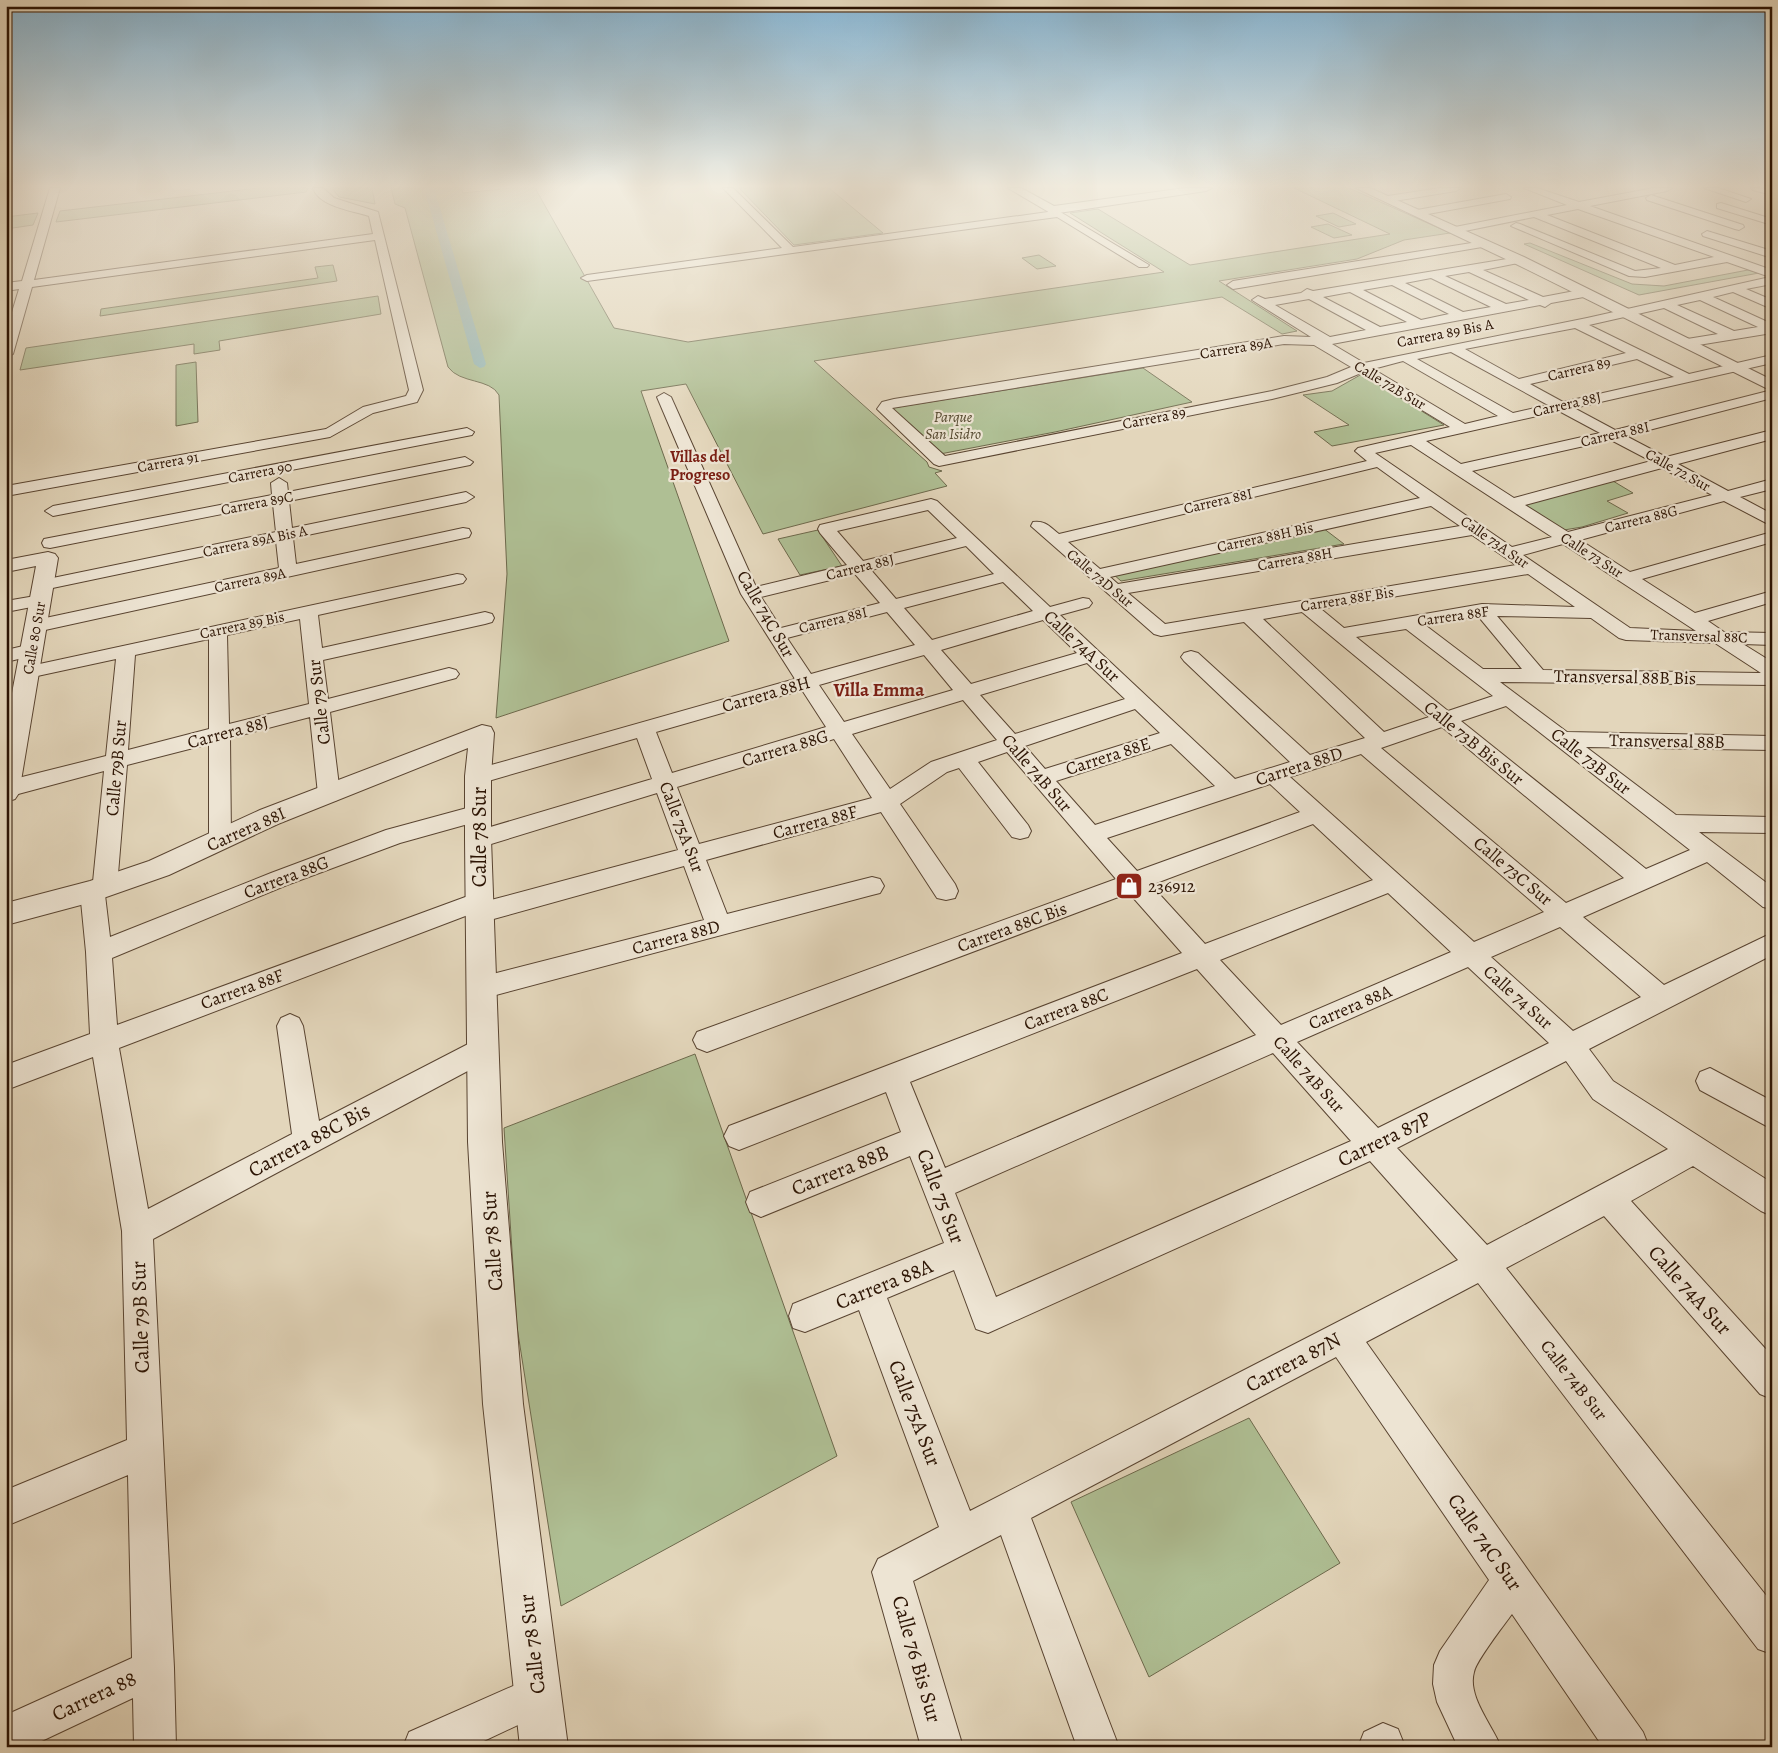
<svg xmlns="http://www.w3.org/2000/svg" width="1778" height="1753" font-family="Alegreya,serif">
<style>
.green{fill:#afbf94;stroke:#6d694c}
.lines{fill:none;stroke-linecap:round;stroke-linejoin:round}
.canal{fill:#96b8b6;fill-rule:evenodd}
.minor-casing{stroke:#594431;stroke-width:2}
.tertiary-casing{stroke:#594431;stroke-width:2}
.minor{fill:#ede4d3;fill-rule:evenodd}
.tertiary{fill:#ede4d3;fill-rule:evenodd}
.labels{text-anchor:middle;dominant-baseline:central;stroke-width:4.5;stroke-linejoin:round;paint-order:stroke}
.far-street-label{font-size:15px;fill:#2b1303;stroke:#ede4d3}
.far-park-label{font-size:15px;font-style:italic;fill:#53472e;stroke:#ede4d3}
.far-neighbourhood-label{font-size:16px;font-weight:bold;fill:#7a1f14;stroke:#ede4d3}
.street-label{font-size:18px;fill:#2b1303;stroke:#ede4d3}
.poi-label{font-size:18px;fill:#2b1303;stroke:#ede4d3;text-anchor:start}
.neighbourhood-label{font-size:19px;font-weight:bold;fill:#7a1f14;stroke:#ede4d3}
.near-street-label{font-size:21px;fill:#2b1303;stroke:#ede4d3}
</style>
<rect width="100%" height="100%" fill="#e3d6bb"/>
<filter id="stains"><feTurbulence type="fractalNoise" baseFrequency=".004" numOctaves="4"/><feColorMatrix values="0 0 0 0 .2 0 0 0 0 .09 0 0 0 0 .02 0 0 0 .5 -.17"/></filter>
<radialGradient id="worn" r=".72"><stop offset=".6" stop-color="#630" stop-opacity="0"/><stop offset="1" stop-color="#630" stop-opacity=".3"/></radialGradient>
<path class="green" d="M 259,188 L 308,188 L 306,192 L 56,222 L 60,211 Z
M 332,188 L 372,188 L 375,204 L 339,197 Z
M 391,188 L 461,188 L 463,193 L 511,188 L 535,188 L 614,328 L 688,342 L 1164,272 L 1070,213 L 1098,209 L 1190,265 L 1390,234 L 1294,188 L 1349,188 L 1450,233 L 1404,240 L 1357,259 L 1219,281 L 1297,331 L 1282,334 L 1222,297 L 814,361 L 927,462 L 929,467 L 942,471 L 935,473 L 947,486 L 763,534 L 686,384 L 641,391 L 729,641 L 496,718 L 507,574 L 499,395 C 490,378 460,384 448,367 L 405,208 L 395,204 Z
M 739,188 L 829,188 L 883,233 L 794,245 Z
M 38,213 L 33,225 L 6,229 L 6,217 Z
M 1333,213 L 1356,224 L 1339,227 L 1316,216 Z
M 1328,224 L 1352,235 L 1334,238 L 1311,227 Z
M 1530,243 L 1632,284 L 1664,286 L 1748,270 L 1759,273 L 1639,295 L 1524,244 Z
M 1039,255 L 1056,266 L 1037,269 L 1022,258 Z
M 333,265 L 337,281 L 100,316 L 101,309 L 318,278 L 315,267 Z
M 378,296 L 381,314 L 219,341 L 220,350 L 194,354 L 194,344 L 20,370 L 26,348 Z
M 196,362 L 198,422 L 176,426 L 176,365 Z
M 1143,368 L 1192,402 L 1055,432 L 940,454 L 892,408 Z
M 1362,374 L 1444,425 L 1332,446 L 1314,432 L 1349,425 L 1303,395 L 1332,391 Z
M 1613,481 L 1633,493 L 1607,501 L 1628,513 L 1582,527 L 1564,530 L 1523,504 Z
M 1323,528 L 1344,544 L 1121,581 L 1113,574 Z
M 818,530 L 842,566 L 800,575 L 778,539 Z
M 695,1054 L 837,1456 L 561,1606 L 517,1327 L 504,1128 Z
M 1249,1418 L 1340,1563 L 1149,1677 L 1071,1502 Z"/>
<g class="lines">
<path class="canal" d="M 424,188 L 434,188 L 486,364 L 484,367 L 480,368 L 474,364 Z"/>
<g class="minor-casing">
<path id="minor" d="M 50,188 L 60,188 L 34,280 L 373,234 L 369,216 C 353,211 318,206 313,188 L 323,188 L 334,198 L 378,212 L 423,390 L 417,402 L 373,413 L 330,437 L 6,496 L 6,486 L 326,429 L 363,407 L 406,396 L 409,390 L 375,240 L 32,287 L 13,354 L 6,358 L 6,332 L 19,289 L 6,291 L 6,283 L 22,281 Z
M 723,188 L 733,188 L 793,247 L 1048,212 L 1048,208 L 1052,207 L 1149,265 L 1147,267 L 1139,267 L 1057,217 L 587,281 L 581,278 L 587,275 L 782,248 Z
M 1440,188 L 1461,188 L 1456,191 L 1388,202 L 1383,199 L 1388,196 Z
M 1524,188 L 1537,188 L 1579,202 L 1654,188 L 1672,188 L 1667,191 L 1590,206 L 1772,270 L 1772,284 L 1746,289 L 1772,300 L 1772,309 L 1733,292 L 1713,297 L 1772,324 L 1772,333 L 1686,347 L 1680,343 L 1681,340 L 1718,334 L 1664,308 L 1589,325 L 1689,374 L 1772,355 L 1772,363 L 1574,408 L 1615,430 L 1772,390 L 1772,398 L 1626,436 L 1666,457 L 1772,430 L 1772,439 L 1678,464 L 1728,491 L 1772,479 L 1772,489 L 1740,497 L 1772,514 L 1772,526 L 1724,501 L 1580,540 L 1630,572 L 1772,532 L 1772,542 L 1642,579 L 1695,613 L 1772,591 L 1772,602 L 1708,621 L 1724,632 L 1772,633 L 1772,645 L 1743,644 L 1772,662 L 1772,685 L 1500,682 L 1567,732 L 1772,736 L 1772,750 L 1586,747 L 1676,815 L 1772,817 L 1772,833 L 1699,832 L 1772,887 L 1772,909 L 1763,907 L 1707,862 L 1583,917 L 1664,985 L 1772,933 L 1772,955 L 1589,1049 L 1613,1081 L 1772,1183 L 1772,1216 L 1761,1211 L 1693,1166 L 1631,1201 L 1772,1356 L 1772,1399 L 1760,1394 L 1604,1216 L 1506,1268 L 1772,1603 L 1772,1654 L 1758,1649 L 1478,1283 L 1366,1342 L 1643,1732 L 1649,1747 L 1603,1747 L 1512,1614 C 1504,1625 1476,1661 1474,1672 C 1467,1696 1492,1725 1501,1747 L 1458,1747 L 1437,1702 L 1433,1684 L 1434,1665 L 1440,1651 L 1489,1580 L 1336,1357 L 1031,1518 L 1119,1747 L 1077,1747 L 1001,1535 L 913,1581 L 963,1747 L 921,1747 L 872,1572 L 878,1559 L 939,1527 L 859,1310 L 805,1332 L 793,1328 L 789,1316 L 793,1304 L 944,1243 L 910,1156 L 761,1217 L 750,1212 L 746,1202 L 750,1192 L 901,1132 L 886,1092 L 739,1150 L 729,1146 L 724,1136 L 729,1126 L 1182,953 L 1129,893 L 707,1052 L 697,1048 L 693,1040 L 697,1032 L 1116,879 L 1007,752 L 978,762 L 1028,825 L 1031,831 L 1028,837 L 1020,839 L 1012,837 L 959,768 L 947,772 L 900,804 L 955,884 L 958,891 L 955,898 L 946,900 L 937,898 L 881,812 L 706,860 L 727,914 L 872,877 L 880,879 L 884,886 L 880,893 L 872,895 L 481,999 L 472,996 L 468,988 L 472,980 L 481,977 L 704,920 L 684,866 L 479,923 L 470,920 L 468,915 L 119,1048 L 148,1209 L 292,1134 L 277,1026 L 281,1018 L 290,1014 L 299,1018 L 303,1026 L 319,1121 L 472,1042 L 482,1038 L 492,1042 L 496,1050 L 492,1058 L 153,1239 L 174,1668 L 176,1747 L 134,1747 L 133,1698 L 29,1747 L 6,1747 L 6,1715 L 132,1658 L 128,1475 L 6,1526 L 6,1490 L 127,1440 L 122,1231 L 93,1057 L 6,1090 L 6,1065 L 90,1034 L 86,952 L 80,891 L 83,884 L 93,882 L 104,771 L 7,797 L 6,781 L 106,756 L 116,659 L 28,678 L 21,676 L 18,672 L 21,668 L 457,574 L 463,575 L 466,579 L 463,583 L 318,615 L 322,648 L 485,612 L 492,614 L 494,618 L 492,622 L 485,624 L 323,660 L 328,699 L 449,668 L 456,670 L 459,674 L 456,678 L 330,712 L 340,794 L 337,800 L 329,802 L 321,800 L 318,794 L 310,717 L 230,738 L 231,839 L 228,845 L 220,848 L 212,845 L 209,839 L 209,744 L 127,765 L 117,886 L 113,893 L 105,895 L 110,937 L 271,873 L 386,830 L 478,805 L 486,807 L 489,813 L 486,819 L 400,843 L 287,885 L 112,958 L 117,1025 L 479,892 L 488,894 L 491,900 L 678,850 L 657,793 L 478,848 L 470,845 L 467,839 L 470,833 L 652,779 L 637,738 L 478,784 L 470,781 L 467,776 L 470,771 L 795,679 L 741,594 L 657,397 L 664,393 L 671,397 L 756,587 L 847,565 L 820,533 L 818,529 L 820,525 L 931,499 L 937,501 L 1050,607 L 1083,598 L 1089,599 L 1092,603 L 1089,607 L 1060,615 L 1235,779 L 1290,762 L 1184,661 L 1181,657 L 1184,653 L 1191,651 L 1198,653 L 1310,755 L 1365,738 L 1244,622 L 1161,636 L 1154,634 L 1031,526 L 1033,522 C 1045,520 1050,527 1059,534 L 1367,461 L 1355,451 L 1358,448 L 1450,427 L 1361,373 L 1337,383 L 1272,399 L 939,466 L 934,464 L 877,409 L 882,402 L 894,399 L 1284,336 L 1311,337 L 1252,300 L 1258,296 L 1265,299 L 1301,293 L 1307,289 L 1313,291 L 1519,257 L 1525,260 L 1523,262 L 1483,270 L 1543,297 L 1585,289 L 1591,293 L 1589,296 L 1551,303 L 1545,307 L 1540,305 L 1332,344 L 1364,363 L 1587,318 L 1770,277 L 1727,262 L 1645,277 L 1629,276 L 1511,226 L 1516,223 L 1520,224 L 1635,271 L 1661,268 L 1534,217 L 1455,233 L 1450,230 L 1455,227 L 1567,205 ZM 1578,209 L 1714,257 L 1675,265 L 1547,215 ZM 1469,272 L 1529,300 L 1506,304 L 1445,276 ZM 1431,278 L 1491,307 L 1463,312 L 1405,283 ZM 1392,285 L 1449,314 L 1421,320 L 1363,290 ZM 1350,292 L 1407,322 L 1380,327 L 1323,297 ZM 1309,299 L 1366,330 L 1330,337 L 1275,305 ZM 1700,300 L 1758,327 L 1734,331 L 1677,305 ZM 1575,328 L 1626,353 L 1519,379 L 1465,349 ZM 1284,344 L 1314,345 L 1351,367 L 1327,377 L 1272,391 L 945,456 L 892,408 ZM 1451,352 L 1548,405 L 1513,413 L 1417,359 ZM 1637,359 L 1674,377 L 1563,402 L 1530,384 ZM 1403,361 L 1498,416 L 1465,424 L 1373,369 ZM 1559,411 L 1600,433 L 1461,464 L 1426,441 ZM 1611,440 L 1651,461 L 1514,498 L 1472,471 ZM 1411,445 L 1552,537 L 1512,547 L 1375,453 ZM 1377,467 L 1420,498 L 1100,569 L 1068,542 ZM 1662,468 L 1712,495 L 1568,532 L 1525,505 ZM 1431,506 L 1460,526 L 1118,584 L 1110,577 ZM 928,510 L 957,538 L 863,561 L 837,531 ZM 1472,535 L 1516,565 L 1165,624 L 1128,593 ZM 1563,544 L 1696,631 L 1630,628 L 1523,555 ZM 966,546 L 994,574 L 896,599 L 871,570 ZM 855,574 L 880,603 L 781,628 L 761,597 ZM 1528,574 L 1575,607 L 1482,604 L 1344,628 L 1321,609 ZM 1003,582 L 1033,611 L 932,640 L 904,608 ZM 887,612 L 915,645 L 811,674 L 787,638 ZM 1302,612 L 1429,717 L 1384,732 L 1263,619 ZM 1478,616 L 1522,669 L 1483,669 L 1425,625 ZM 1497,616 L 1591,618 L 1619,638 L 1626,640 L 1715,643 L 1761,673 L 1543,670 ZM 300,619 L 309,704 L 229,724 L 227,635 ZM 1043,620 L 1077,653 L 971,684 L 941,650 ZM 1406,629 L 1493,696 L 1448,711 L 1356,637 ZM 209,639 L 209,729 L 128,750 L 135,655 ZM 924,655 L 953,690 L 844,722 L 819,685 ZM 1087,663 L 1125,699 L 1015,734 L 980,695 ZM 802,690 L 826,727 L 672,773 L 656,732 ZM 963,700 L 997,740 L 931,762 L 890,789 L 852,734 ZM 1506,706 L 1690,850 L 1646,869 L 1461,721 ZM 1135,709 L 1160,733 L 1045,769 L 1025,746 ZM 1442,727 L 1624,878 L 1566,903 L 1381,748 ZM 834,739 L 872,798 L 699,844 L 677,787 ZM 1171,744 L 1215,786 L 1095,825 L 1056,781 ZM 1361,754 L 1544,912 L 1474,942 L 1290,777 ZM 1270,784 L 1300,812 L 1137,871 L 1107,838 ZM 1313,824 L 1373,880 L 1205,944 L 1151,885 ZM 1388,893 L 1451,952 L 1281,1025 L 1220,960 ZM 1560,927 L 1641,997 L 1573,1031 L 1491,957 ZM 1468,967 L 1549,1043 L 1378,1128 L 1297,1042 ZM 1197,969 L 1256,1035 L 945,1168 L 910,1082 ZM 1273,1053 L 1351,1141 L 996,1297 L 955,1193 ZM 1566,1061 L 1593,1099 L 1668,1149 L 1487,1245 L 1397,1148 ZM 1370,1161 L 1458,1260 L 970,1511 L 887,1298 L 954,1270 L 976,1329 L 988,1333 Z
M 1704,188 L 1718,188 L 1751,199 L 1746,202 Z
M 1751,188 L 1772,189 L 1772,195 L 1753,190 Z
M 1506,194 L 1511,197 L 1510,199 L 1417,216 L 1412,213 L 1417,210 Z
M 1651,195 L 1743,225 L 1744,227 L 1739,230 L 1735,229 L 1647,200 L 1646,198 Z
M 1721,203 L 1772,219 L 1772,225 L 1717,208 L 1717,204 Z
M 1707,231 L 1772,251 L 1772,258 L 1703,236 L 1702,234 Z
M 1484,241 L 1489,244 L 1488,246 L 1233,289 L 1227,285 L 1233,281 Z
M 467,428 L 474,432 L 472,435 L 53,516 L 45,511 L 53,506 Z
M 465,457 L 473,462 L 470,465 L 289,501 L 292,528 L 466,492 L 474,497 L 466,502 L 293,538 L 296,564 L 463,528 L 469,529 L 471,533 L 469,537 L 36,632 L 29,630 L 27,626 L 29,622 L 36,620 L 279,568 L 276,541 L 43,590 L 37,589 L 34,585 L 37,581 L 43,580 L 276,532 L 273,504 L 50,548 L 44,547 L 42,543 L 44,539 L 272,495 L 271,483 L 279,478 L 287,483 L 288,492 Z
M 41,595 L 47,596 L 50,600 L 47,604 L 6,612 L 6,601 Z
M 32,644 L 39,646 L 42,650 L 39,654 L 6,662 L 6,650 Z
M 1710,1068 L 1772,1101 L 1772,1129 L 1700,1090 L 1696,1081 L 1700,1072 Z
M 538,1675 L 552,1681 L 558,1695 L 552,1709 L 471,1747 L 403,1747 L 409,1732 Z
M 1383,1723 L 1398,1729 L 1404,1744 L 1403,1747 L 1358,1747 L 1364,1732 Z"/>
</g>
<g class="tertiary-casing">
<path id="tertiary" d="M 1008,188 L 1021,188 L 1054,206 L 1185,188 L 1212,188 L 1206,191 L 1052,214 Z
M 1356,188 L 1370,188 L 1524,257 L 1772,380 L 1772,391 L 1514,263 Z
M 48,552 L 55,554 L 58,558 L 19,793 L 15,799 L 6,802 L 6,725 L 36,566 L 6,572 L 6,560 Z
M 482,725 L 491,727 L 494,733 L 491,776 L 491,839 L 502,1142 L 523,1404 L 568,1747 L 520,1747 L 483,1404 L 468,1142 L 465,839 L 465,776 L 468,748 L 278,824 L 169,875 L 92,902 L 6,925 L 6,903 L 90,881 L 149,861 L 260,810 Z"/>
</g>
<use href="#minor" class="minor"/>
<use href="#tertiary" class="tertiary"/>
</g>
<linearGradient id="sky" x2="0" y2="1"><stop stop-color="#87b6d4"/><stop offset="0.43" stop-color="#f2ede0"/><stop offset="1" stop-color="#f2ede0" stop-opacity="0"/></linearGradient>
<rect width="1778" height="433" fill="url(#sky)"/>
<defs>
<g id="shop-square" transform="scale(1.4375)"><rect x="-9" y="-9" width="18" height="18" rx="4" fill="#8f2418" stroke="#ede4d3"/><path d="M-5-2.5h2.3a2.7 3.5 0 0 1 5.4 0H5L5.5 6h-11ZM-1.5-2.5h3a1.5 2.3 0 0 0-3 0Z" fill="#fff"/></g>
</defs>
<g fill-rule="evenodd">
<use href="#shop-square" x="1129" y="886"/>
</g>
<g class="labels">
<g class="far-street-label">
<text transform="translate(1445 333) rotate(-11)">Carrera 89 Bis A</text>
<text transform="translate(1236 348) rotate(-9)">Carrera 89A</text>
<text transform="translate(1579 369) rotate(-13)">Carrera 89</text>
<text transform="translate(1390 385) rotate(31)">Calle 72B Sur</text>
<text transform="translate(1567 404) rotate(-13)">Carrera 88J</text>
<text transform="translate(1154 418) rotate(-11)">Carrera 89</text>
<text transform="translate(1615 434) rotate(-13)">Carrera 88I</text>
<text transform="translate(168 462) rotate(-10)">Carrera 91</text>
<text transform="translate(1678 470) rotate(29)">Calle 72 Sur</text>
<text transform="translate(260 472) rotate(-11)">Carrera 90</text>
<text transform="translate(1218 501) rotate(-13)">Carrera 88I</text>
<text transform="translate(257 503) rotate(-11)">Carrera 89C</text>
<text transform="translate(1641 519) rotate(-14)">Carrera 88G</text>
<text transform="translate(1265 537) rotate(-12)">Carrera 88H Bis</text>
<text transform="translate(255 541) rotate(-12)">Carrera 89A Bis A</text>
<text transform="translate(1495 542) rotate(35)">Calle 73A Sur</text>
<text transform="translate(1592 555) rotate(33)">Calle 73 Sur</text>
<text transform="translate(1295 559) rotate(-10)">Carrera 88H</text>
<text transform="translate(860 567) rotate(-14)">Carrera 88J</text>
<text transform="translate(1100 578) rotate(40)">Calle 73D Sur</text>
<text transform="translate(250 580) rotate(-12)">Carrera 89A</text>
<text transform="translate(1347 599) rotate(-9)">Carrera 88F Bis</text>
<text transform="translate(1453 616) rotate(-8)">Carrera 88F</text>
<text transform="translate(833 620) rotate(-14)">Carrera 88I</text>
<text transform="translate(242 625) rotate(-12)">Carrera 89 Bis</text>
<text transform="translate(1699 636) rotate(2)">Transversal 88C</text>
<text transform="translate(34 638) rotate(-80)">Calle 80 Sur</text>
</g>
<g class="far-park-label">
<text x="953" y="417">Parque<tspan x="953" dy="17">San Isidro</tspan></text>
</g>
<g class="far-neighbourhood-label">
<text x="700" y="457">Villas del<tspan x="700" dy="18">Progreso</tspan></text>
</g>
<g class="street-label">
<text transform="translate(766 614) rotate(60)">Calle 74C Sur</text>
<text transform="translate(1082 646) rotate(43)">Calle 74A Sur</text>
<text transform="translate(1625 677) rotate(1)">Transversal 88B Bis</text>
<text transform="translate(766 694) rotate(-16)">Carrera 88H</text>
<text transform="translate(319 702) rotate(-97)">Calle 79 Sur</text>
<text transform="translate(228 732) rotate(-15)">Carrera 88J</text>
<text transform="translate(1667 741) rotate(1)">Transversal 88B</text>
<text transform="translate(1474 743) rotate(39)">Calle 73B Bis Sur</text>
<text transform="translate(785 748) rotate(-17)">Carrera 88G</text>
<text transform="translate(1108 756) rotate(-18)">Carrera 88E</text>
<text transform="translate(1591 761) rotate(38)">Calle 73B Sur</text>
<text transform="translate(1299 766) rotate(-18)">Carrera 88D</text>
<text transform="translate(116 768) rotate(-85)">Calle 79B Sur</text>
<text transform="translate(1037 773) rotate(49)">Calle 74B Sur</text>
<text transform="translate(815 822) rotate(-15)">Carrera 88F</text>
<text transform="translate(682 827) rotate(69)">Calle 75A Sur</text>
<text transform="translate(246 829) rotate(-24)">Carrera 88I</text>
<text transform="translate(1513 871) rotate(40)">Calle 73C Sur</text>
<text transform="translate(286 877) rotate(-21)">Carrera 88G</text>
<text transform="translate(1012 927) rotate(-20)">Carrera 88C Bis</text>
<text transform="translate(676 937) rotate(-15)">Carrera 88D</text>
<text transform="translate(242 989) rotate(-20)">Carrera 88F</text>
<text transform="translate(1518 997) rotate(42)">Calle 74 Sur</text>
<text transform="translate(1350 1007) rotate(-23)">Carrera 88A</text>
<text transform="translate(1066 1009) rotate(-21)">Carrera 88C</text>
<text transform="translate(1309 1074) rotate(48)">Calle 74B Sur</text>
<text transform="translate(1574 1380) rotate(52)">Calle 74B Sur</text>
</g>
<g class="poi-label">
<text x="1148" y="886">236912</text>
</g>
<g class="neighbourhood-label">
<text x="879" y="690">Villa Emma</text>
</g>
<g class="near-street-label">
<text transform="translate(479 837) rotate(-90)">Calle 78 Sur</text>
<text transform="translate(1384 1139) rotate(-26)">Carrera 87P</text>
<text transform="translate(309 1140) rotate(-28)">Carrera 88C Bis</text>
<text transform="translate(840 1170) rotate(-22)">Carrera 88B</text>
<text transform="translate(941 1196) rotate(69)">Calle 75 Sur</text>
<text transform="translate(492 1241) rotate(-94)">Calle 78 Sur</text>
<text transform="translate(884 1284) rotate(-22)">Carrera 88A</text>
<text transform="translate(1690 1290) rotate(48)">Calle 74A Sur</text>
<text transform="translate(140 1317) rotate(-92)">Calle 79B Sur</text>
<text transform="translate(1293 1362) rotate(-28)">Carrera 87N</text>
<text transform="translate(915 1413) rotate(69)">Calle 75A Sur</text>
<text transform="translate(1485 1542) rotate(55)">Calle 74C Sur</text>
<text transform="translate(532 1644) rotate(-97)">Calle 78 Sur</text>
<text transform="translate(917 1659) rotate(74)">Calle 76 Bis Sur</text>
<text transform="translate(94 1696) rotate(-25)">Carrera 88</text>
</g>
</g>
<rect width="1778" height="1753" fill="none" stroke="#e3d6bb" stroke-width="25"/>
<rect x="8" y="8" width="1763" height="1738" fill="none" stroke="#2b1303" stroke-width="2.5"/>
<rect x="12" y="12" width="1753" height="1728" fill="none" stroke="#2b1303"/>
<rect width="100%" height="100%" filter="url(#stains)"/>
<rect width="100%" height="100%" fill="url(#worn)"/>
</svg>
